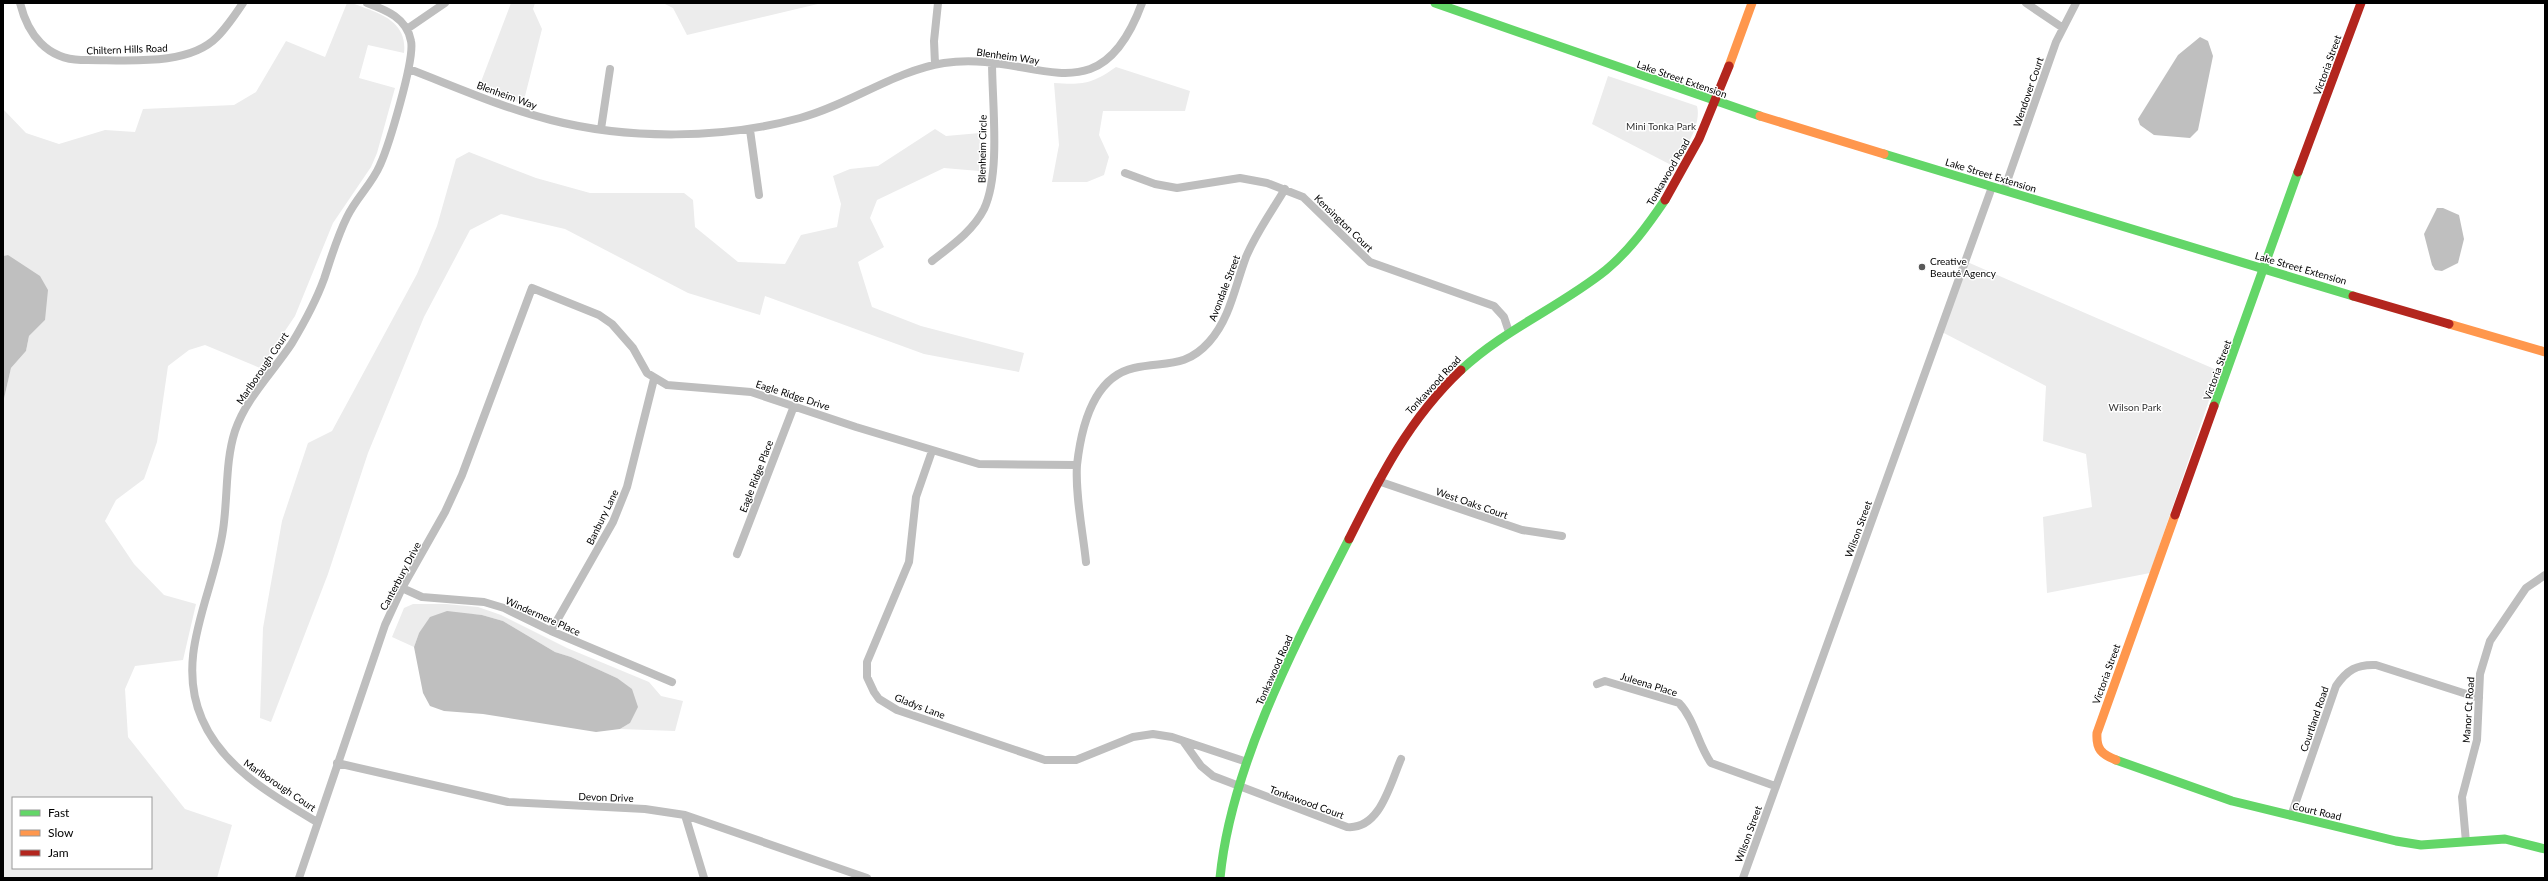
<svg xmlns="http://www.w3.org/2000/svg" width="2548" height="881" font-family="Lato,sans-serif">
<style>
.green{fill:#ececec;fill-rule:evenodd}
.water{fill:#bfbfbf}
.lines{fill:none;stroke-linecap:round;stroke-linejoin:round}
.street{stroke:#bebebe;stroke-width:8}
.fast{stroke:#63d668;stroke-width:9}
.slow{stroke:#ff974d;stroke-width:9}
.jam{stroke:#b3261e;stroke-width:9}
.poi-dot{fill:#595959;stroke:#fff;stroke-width:1.5}
.labels{text-anchor:middle;dominant-baseline:central;stroke-width:3;stroke-linejoin:round;paint-order:stroke}
.street-label{font-size:10px;fill:#000;stroke:#fff}
.park-label{font-size:10px;fill:#333;stroke:#fff}
.poi-label{font-size:10px;fill:#000;stroke:#fff;text-anchor:start}
</style>
<rect width="100%" height="100%" fill="#fff"/>
<path class="green" d="M 347,3 C 354,3 362,7 368,9 C 390,17 407,28 404,53 L 368,45 L 359,78 L 395,88 L 377,153 L 371,167 L 333,223 L 295,316 L 260,368 L 205,345 L 189,350 L 168,366 L 157,442 L 144,479 L 116,500 L 105,521 L 134,564 L 164,595 L 196,604 L 183,660 L 135,666 L 125,689 L 128,737 L 185,809 L 232,825 L 217,878 L 3,878 L 3,403 L 11,368 L 26,351 L 29,336 L 45,320 L 8,255 L 3,256 L 3,109 L 26,133 L 59,144 L 105,130 L 135,132 L 143,109 L 234,105 L 256,92 L 286,41 L 325,57 ZM 13,798 L 151,798 L 151,868 L 13,868 Z
M 511,3 L 535,3 L 533,9 L 542,29 L 523,104 L 479,87 Z
M 663,3 L 822,3 L 687,35 L 673,8 Z
M 1116,67 L 1190,91 L 1185,111 L 1103,111 L 1099,135 L 1109,157 L 1104,175 L 1087,182 L 1052,182 L 1059,145 L 1054,83 C 1083,85 1092,84 1116,67 Z
M 1608,76 L 1697,106 C 1702,125 1684,150 1675,167 L 1592,124 Z
M 935,129 L 946,136 L 980,133 L 979,171 L 944,168 L 877,200 L 870,218 L 884,247 L 858,262 L 872,307 L 921,326 L 1024,353 L 1019,372 L 924,354 L 765,296 L 760,315 L 688,293 L 565,229 L 501,214 L 470,230 L 424,317 L 368,453 L 328,574 L 271,722 L 260,718 L 263,628 L 282,521 L 308,443 L 332,431 L 417,274 L 437,226 L 456,159 L 469,152 L 536,178 L 590,193 L 684,193 L 693,200 L 695,227 L 738,262 L 785,264 L 801,235 L 837,227 L 841,204 L 833,176 L 850,169 L 878,166 Z
M 1965,261 L 2219,371 L 2150,573 L 2047,593 L 2043,517 L 2092,507 L 2086,454 L 2043,441 L 2046,386 L 1940,331 Z
M 413,604 L 446,604 L 478,607 L 501,615 L 567,648 L 649,682 L 661,696 L 683,701 L 675,731 L 620,729 L 630,723 L 617,678 L 571,657 L 555,652 L 503,621 L 482,615 L 472,614 L 419,633 L 414,647 L 392,637 L 404,608 Z"/>
<path class="water" d="M 2200,37 L 2208,41 L 2213,56 L 2198,130 L 2190,138 L 2154,135 L 2140,125 L 2138,119 L 2178,55 Z
M 2437,208 L 2443,208 L 2459,215 L 2464,239 L 2458,263 L 2442,271 L 2435,270 L 2432,265 L 2424,234 Z
M 8,255 L 40,276 L 48,290 L 45,320 L 29,336 L 26,351 L 11,368 L 3,403 L 3,256 Z
M 447,611 L 482,615 L 503,621 L 555,652 L 571,657 L 617,678 L 632,689 L 638,707 L 630,723 L 620,729 L 596,732 L 483,714 L 444,711 L 430,706 L 423,693 L 414,647 L 419,633 L 430,617 Z"/>
<g class="lines">
<path class="street" d="M 20,3 C 28,35 47,59 81,60 C 121,59 187,68 217,37 C 227,27 235,15 243,3
M 2026,3 L 2063,28
M 407,29 L 445,3
M 935,64 L 934,41 L 938,3
M 409,69 C 456,87 503,108 551,120 C 629,140 723,139 800,118 C 849,105 894,71 944,63 C 1032,49 1098,123 1142,3
M 601,129 L 610,69
M 750,130 L 759,195
M 1125,173 L 1155,184 L 1177,188 L 1240,178 L 1267,183 L 1303,197 L 1370,262 L 1494,306 L 1504,317 L 1509,332
M 2004,190 L 2056,42 L 2076,3
M 932,261 C 951,246 973,231 984,209 C 1001,173 992,103 992,62
M 932,451 L 916,497 L 909,562 L 867,662 L 867,677 L 874,692 L 879,699 L 897,710 L 1045,760 L 1076,760 L 1133,737 L 1153,734 L 1172,737 L 1247,762
M 1378,481 L 1522,530 L 1562,536
M 737,554 L 794,406
M 1086,562 C 1083,532 1075,495 1077,465 C 1081,429 1093,377 1134,368 C 1164,361 1185,369 1209,342 C 1230,319 1235,286 1246,257 C 1256,233 1272,211 1285,189
M 402,588 L 422,597 L 484,602 L 504,608 L 551,631 L 672,682
M 551,631 L 613,522 L 627,487 L 654,379
M 1597,684 L 1605,681 L 1679,703 C 1695,720 1698,745 1711,763 L 1775,786
M 1183,741 L 1201,766 L 1213,776 L 1347,827 C 1380,830 1390,784 1401,759
M 337,763 L 508,802 L 645,809 L 685,815 L 867,878
M 685,815 L 704,878
M 2291,816 L 2336,686 C 2347,670 2357,664 2376,665 L 2479,698
M 317,822 C 273,796 223,768 202,719 C 174,655 214,594 223,530 C 228,497 225,462 235,431 C 246,398 273,372 292,343 C 304,323 316,301 324,279 C 331,258 337,237 347,217 C 356,198 372,184 380,165 C 389,145 415,59 411,41 C 407,18 386,10 367,3
M 2466,842 L 2462,797 L 2477,740 L 2480,674 L 2490,641 L 2526,588 L 2545,575
M 299,878 L 385,625 L 402,588 L 445,512 L 462,475 L 532,288 L 599,315 L 612,324 L 633,348 L 647,373 L 667,385 L 751,392 L 856,427 L 979,464 L 1077,465
M 1743,878 L 1992,187"/>
<path class="fast" d="M 1435,3 L 1760,116
M 1884,154 L 2353,296
M 1461,370 C 1505,329 1560,307 1606,270 C 1630,250 1648,225 1665,200
M 2214,406 L 2298,172
M 2116,760 L 2232,801 L 2396,841 L 2421,845 L 2505,839 L 2545,849
M 1220,878 C 1231,764 1297,641 1349,539"/>
<path class="slow" d="M 1729,66 L 1752,3
M 1760,116 L 1884,154
M 2449,324 L 2545,352
M 2116,760 C 2101,754 2096,749 2097,733 L 2175,515"/>
<path class="jam" d="M 2298,172 L 2361,3
M 1665,200 L 1699,139 L 1729,66
M 2353,296 L 2449,324
M 2175,515 L 2214,406
M 1349,539 C 1380,477 1409,419 1461,370"/>
</g>
<circle class="poi-dot" cx="1922" cy="267" r="4"/>
<g class="labels">
<g class="street-label">
<text transform="translate(127 49) rotate(-2)">Chiltern Hills Road</text>
<text transform="translate(1008 56) rotate(8)">Blenheim Way</text>
<text transform="translate(2327 65) rotate(-70)">Victoria Street</text>
<text transform="translate(1682 79) rotate(19)">Lake Street Extension</text>
<text transform="translate(2028 92) rotate(-71)">Wendover Court</text>
<text transform="translate(507 95) rotate(20)">Blenheim Way</text>
<text transform="translate(982 149) rotate(-89)">Blenheim Circle</text>
<text transform="translate(1668 172) rotate(-60)">Tonkawood Road</text>
<text transform="translate(1991 175) rotate(17)">Lake Street Extension</text>
<text transform="translate(1344 223) rotate(44)">Kensington Court</text>
<text transform="translate(2301 268) rotate(16)">Lake Street Extension</text>
<text transform="translate(1224 288) rotate(-69)">Avondale Street</text>
<text transform="translate(262 368) rotate(-56)">Marlborough Court</text>
<text transform="translate(2217 370) rotate(-70)">Victoria Street</text>
<text transform="translate(1433 385) rotate(-47)">Tonkawood Road</text>
<text transform="translate(793 395) rotate(18)">Eagle Ridge Drive</text>
<text transform="translate(756 476) rotate(-69)">Eagle Ridge Place</text>
<text transform="translate(1472 503) rotate(19)">West Oaks Court</text>
<text transform="translate(602 517) rotate(-64)">Banbury Lane</text>
<text transform="translate(1858 529) rotate(-70)">Wilson Street</text>
<text transform="translate(400 576) rotate(-62)">Canterbury Drive</text>
<text transform="translate(543 616) rotate(24)">Windermere Place</text>
<text transform="translate(1274 670) rotate(-66)">Tonkawood Road</text>
<text transform="translate(2106 674) rotate(-70)">Victoria Street</text>
<text transform="translate(1649 684) rotate(17)">Juleena Place</text>
<text transform="translate(920 706) rotate(21)">Gladys Lane</text>
<text transform="translate(2468 710) rotate(-86)">Manor Ct Road</text>
<text transform="translate(2314 719) rotate(-71)">Courtland Road</text>
<text transform="translate(280 785) rotate(34)">Marlborough Court</text>
<text transform="translate(606 797) rotate(2)">Devon Drive</text>
<text transform="translate(1307 802) rotate(20)">Tonkawood Court</text>
<text transform="translate(2317 811) rotate(13)">Court Road</text>
<text transform="translate(1748 834) rotate(-70)">Wilson Street</text>
</g>
<g class="park-label">
<text x="1661" y="126">Mini Tonka Park</text>
<text x="2135" y="407">Wilson Park</text>
</g>
<g class="poi-label">
<text x="1930" y="261">Creative<tspan x="1930" dy="12">Beauté Agency</tspan></text>
</g>
</g>
<rect width="2548" height="881" fill="none" stroke="#000000" stroke-width="8"/>
<rect x="12" y="797" width="140" height="72" fill="#ffffff" stroke="#999999"/>
<rect x="20" y="810" width="20" height="6" fill="#63d668" stroke="#999999"/>
<text x="48" y="817" font-size="12" fill="#000000">Fast</text>
<rect x="20" y="830" width="20" height="6" fill="#ff974d" stroke="#999999"/>
<text x="48" y="837" font-size="12" fill="#000000">Slow</text>
<rect x="20" y="850" width="20" height="6" fill="#b3261e" stroke="#999999"/>
<text x="48" y="857" font-size="12" fill="#000000">Jam</text>
</svg>
